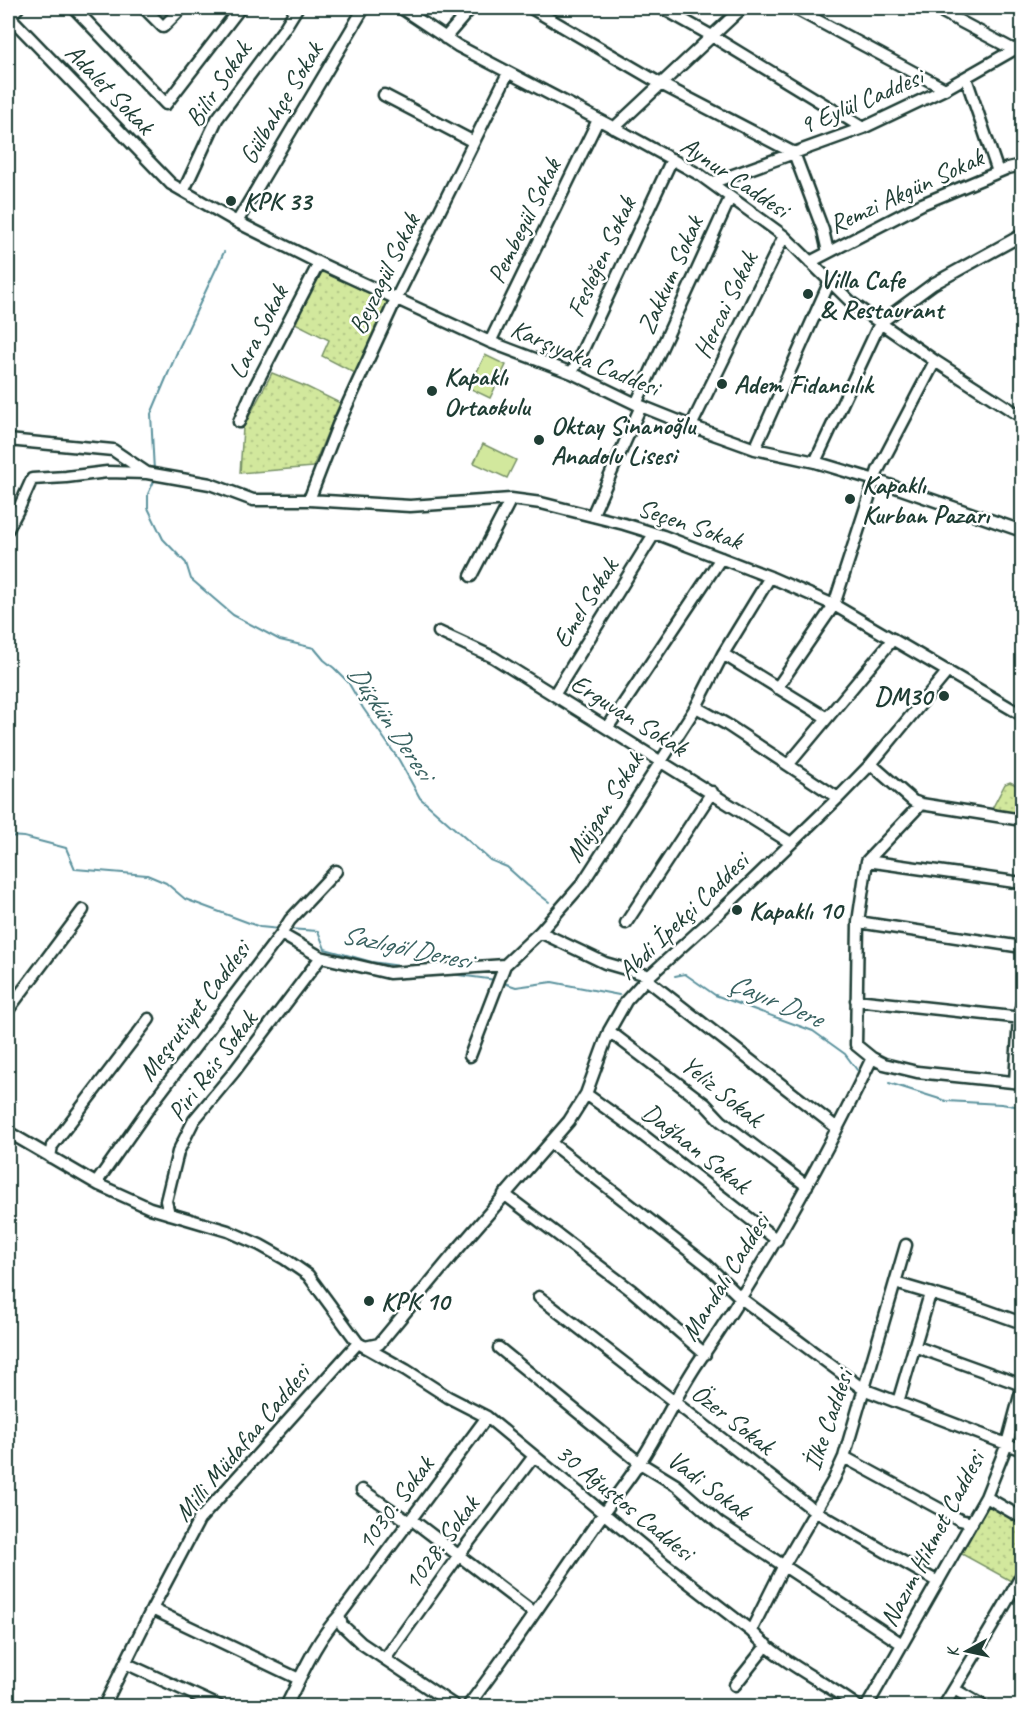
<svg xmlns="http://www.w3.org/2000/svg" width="1030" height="1714" font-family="Caveat,sans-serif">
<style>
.grass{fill:url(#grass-dots);stroke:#789268;stroke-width:1.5}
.pitch{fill:#d2e89d;stroke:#789268;stroke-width:1.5}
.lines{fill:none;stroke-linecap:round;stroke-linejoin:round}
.stream{stroke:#5c939e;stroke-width:2}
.minor-casing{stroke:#1f3d34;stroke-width:15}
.minor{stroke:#fff;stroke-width:10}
.poi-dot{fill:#1f3d34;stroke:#fff;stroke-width:2}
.labels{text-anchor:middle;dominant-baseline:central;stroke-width:5;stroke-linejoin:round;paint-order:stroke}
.street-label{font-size:26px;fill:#1f3d34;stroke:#fff}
.poi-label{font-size:26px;font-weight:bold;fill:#1f3d34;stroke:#fff;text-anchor:start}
.water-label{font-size:27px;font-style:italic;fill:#386160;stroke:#fff}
</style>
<defs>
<pattern id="grass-dots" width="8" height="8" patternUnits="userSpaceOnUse" patternTransform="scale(1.5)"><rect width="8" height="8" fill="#d2e89d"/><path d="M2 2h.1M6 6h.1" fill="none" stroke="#b4c888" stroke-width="1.8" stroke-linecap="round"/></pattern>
</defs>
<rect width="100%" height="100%" fill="#fff"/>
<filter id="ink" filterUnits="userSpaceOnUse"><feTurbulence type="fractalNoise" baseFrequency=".0167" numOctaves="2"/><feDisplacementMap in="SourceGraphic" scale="12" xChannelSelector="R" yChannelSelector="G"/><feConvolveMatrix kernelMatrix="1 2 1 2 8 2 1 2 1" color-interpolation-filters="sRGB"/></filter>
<g filter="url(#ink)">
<path class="grass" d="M 324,269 L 391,300 L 355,373 L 322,356 L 329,340 L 295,323 L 315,278 Z
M 272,373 L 307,387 L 340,403 L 313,467 L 240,473 L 243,428 Z
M 1010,782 L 1022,788 L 1022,815 L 995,811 L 993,807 L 1005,784 Z
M 988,1503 L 1022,1523 L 1022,1560 L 1011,1581 L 960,1553 Z"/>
<path class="pitch" d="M 485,355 L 506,365 L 490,398 L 469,388 Z
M 483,444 L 516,460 L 507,478 L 474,463 Z"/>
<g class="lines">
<path class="stream" d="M 154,471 L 151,414 L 178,350 L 224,252
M 155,479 L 148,494 L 148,508 L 163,539 L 186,563 L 191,579 L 233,615 L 280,640 L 314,648 L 324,660 L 334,668 L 348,682 L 363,708 L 399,760 L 420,798 L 490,860 L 507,867 L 527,885 L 549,902
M 8,836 L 24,837 L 66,848 L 75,869 L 147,875 L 166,883 L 185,899 L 260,927 L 280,929
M 288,929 L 318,931 L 325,949 L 372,962 L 407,967
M 451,974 L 496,980
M 675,976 L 685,974 L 715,995 L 813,1031 L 845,1054 L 857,1070
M 501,982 L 516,987 L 552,982 L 619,995
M 889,1083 L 946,1101 L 1001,1104 L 1022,1107"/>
<g class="minor-casing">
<path id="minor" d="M 74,8 L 166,104 L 240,8
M 144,8 L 163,27 L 182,8
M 401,8 L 458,46 L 626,134 L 700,175 L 784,236 L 853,304 L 935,361 L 1022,417
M 531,8 L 661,84 L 794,153 L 823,230 L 828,252
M 662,8 L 712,36 L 863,128
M 794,8 L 945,89
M 935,8 L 1014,50
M 8,15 L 171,184 L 237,222 L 319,263 L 490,342 L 572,373 L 636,404 L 691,426 L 755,449 L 815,462 L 875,480 L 1022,531
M 9,17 L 18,8
M 445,38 L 471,8
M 966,78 L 998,172
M 384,95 L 474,142
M 614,128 L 742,8
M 711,183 L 863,128 L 945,89 L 1022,45
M 184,190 L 217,119 L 284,29 L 297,8
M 237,222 L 364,8
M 810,262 L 922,204 L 1008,168 L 1022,165
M 490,342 L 598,120
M 572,373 L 672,159
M 636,404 L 730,198
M 239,422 L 251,394 L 319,263
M 691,426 L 784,236
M 8,440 L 113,450 L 147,473
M 755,449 L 830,281
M 815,462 L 880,323 L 933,284 L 1022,235
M 309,500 L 338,425 L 396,299 L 508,73
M 592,516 L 641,406
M 8,529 L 19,508 L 32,479 L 66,477 L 107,472 L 147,473 L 210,484 L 253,500 L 309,500 L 410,506 L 511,499 L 541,503 L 624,524 L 663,536 L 770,577 L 834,605 L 1022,715
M 471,576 L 511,499
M 439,632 L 493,657 L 791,843
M 723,654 L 827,718
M 777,688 L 834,605 L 878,470 L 935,361
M 554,695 L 654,534
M 696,707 L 726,724 L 838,798
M 608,727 L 721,558
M 871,764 L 913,801 L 921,804 L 1022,820
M 788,765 L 893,639
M 921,804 L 867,861 L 858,922 L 856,1045 L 872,1058 L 884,1064 L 917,1072 L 1022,1083
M 867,861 L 1022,883
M 858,922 L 1022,947
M 626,923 L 712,792
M 540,932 L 605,963 L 650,976
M 281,934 L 321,957 L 389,973 L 505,965 L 540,932 L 582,884 L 696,707 L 723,654 L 770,577
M 646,979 L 837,1128
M 856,1000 L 1022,1018
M 8,1010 L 83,910
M 609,1031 L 705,1104 L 721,1121 L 807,1186
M 470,1056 L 505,965
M 1015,1082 L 1019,1017 L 1022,1003
M 586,1094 L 635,1129 L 777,1240
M 8,1132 L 99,1185 L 150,1208 L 228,1231 L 260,1245 L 285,1259 L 308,1275 L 358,1343 L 406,1370 L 448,1397 L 487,1417 L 666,1565 L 751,1631 C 781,1663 822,1680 857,1706
M 551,1143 L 707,1265 L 742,1299 L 863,1389 L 1022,1450
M 50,1157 L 52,1146 L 149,1019
M 99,1185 L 99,1179 L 151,1105 L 281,934 L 290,920 L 336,871
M 504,1194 L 631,1290 L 705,1354
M 169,1214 L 166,1201 L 178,1152 L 194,1120 L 234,1072 L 321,957
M 895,1283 L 980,1308 L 1022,1323
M 539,1297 L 815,1511 L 938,1582
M 914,1346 L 1022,1385
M 365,1347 L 379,1344 L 457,1250 L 569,1121 L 586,1094 L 609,1031 L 626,1001 L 646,979 L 722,910 L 838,798 L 871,764 L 948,671
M 499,1348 L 640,1463 L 676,1485 L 719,1523 L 902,1644
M 898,1402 L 930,1294
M 844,1457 L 960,1520 L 972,1523
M 362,1490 L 409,1522
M 986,1497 L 1022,1518
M 411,1519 L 534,1613
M 152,1609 L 299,1679
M 339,1616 L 342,1625 L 361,1643 L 455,1706
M 751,1631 L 784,1565 L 834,1479 L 844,1457 L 906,1245
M 385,1659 L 459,1555 L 534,1456
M 125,1663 L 219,1706
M 735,1685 L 767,1645
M 954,1689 L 983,1706
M 104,1706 L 152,1609 L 199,1520 L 358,1343
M 286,1706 C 302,1675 315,1642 339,1616 L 487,1417
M 468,1706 C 515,1644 558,1578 603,1514 C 615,1496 629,1480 640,1462 C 661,1430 677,1393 699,1361 C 765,1265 822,1163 872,1058
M 867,1706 L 986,1497 L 1007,1444 L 1022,1388
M 944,1706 C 970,1662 998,1619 1022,1574"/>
</g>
<use href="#minor" class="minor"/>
</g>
</g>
<g class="poi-dot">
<circle cx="231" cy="201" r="6"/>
<circle cx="808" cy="294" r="6"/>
<circle cx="722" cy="384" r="6"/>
<circle cx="432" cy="391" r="6"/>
<circle cx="539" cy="440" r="6"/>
<circle cx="850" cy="499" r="6"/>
<circle cx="944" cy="696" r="6"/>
<circle cx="737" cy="910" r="6"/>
<circle cx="369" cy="1301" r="6"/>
</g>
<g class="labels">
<g class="street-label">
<text transform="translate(218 84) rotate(-56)">Bilir Sokak</text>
<text transform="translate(110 89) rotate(46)">Adalet Sokak</text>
<text transform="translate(861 101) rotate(-23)">9 Eylül Caddesi</text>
<text transform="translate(281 103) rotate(-59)">Gülbahçe Sokak</text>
<text transform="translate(735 177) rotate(34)">Aynur Caddesi</text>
<text transform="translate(906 191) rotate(-25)">Remzi Akgün Sokak</text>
<text transform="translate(524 221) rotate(-64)">Pembegül Sokak</text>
<text transform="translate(601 257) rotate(-65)">Fesleğen Sokak</text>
<text transform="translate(384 274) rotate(-64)">Beyzagül Sokak</text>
<text transform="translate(670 275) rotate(-66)">Zakkum Sokak</text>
<text transform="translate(725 305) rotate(-64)">Hercai Sokak</text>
<text transform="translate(258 332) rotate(-63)">Lara Sokak</text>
<text transform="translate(585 358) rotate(23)">Karşıyaka Caddesi</text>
<text transform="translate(690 524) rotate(19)">Seçen Sokak</text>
<text transform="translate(585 603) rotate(-58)">Emel Sokak</text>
<text transform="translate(629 715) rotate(32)">Erguvan Sokak</text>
<text transform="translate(604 807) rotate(-58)">Müjgan Sokak</text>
<text transform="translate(683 916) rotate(-44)">Abdi İpekçi Caddesi</text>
<text transform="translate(194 1011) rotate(-53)">Meşrutiyet Caddesi</text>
<text transform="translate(212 1066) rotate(-53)">Piri Reis Sokak</text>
<text transform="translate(722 1091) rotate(39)">Yeliz Sokak</text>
<text transform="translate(696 1148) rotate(38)">Dağhan Sokak</text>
<text transform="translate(725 1277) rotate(-58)">Mandalı Caddesi</text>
<text transform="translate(733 1419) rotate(38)">Özer Sokak</text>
<text transform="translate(828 1420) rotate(-71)">İlke Caddesi</text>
<text transform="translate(242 1443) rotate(-50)">Milli Müdafaa Caddesi</text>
<text transform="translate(709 1485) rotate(37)">Vadi Sokak</text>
<text transform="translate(625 1502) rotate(39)">30 Ağustos Caddesi</text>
<text transform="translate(395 1503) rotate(-53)">1030. Sokak</text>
<text transform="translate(932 1539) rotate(-62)">Nazım Hikmet Caddesi</text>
<text transform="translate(441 1543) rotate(-54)">1028. Sokak</text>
</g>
<g class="poi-label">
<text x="243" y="201">KPK 33</text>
<text x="820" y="279">Villa Cafe<tspan x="820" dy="30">&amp; Restaurant</tspan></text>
<text x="444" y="376">Kapaklı<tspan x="444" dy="30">Ortaokulu</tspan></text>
<text x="734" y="384">Adem Fidancılık</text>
<text x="551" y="425">Oktay Sinanoğlu<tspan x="551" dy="30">Anadolu Lisesi</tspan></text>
<text x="862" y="484">Kapaklı<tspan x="862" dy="30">Kurban Pazarı</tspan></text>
<text x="932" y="696" text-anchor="end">DM30</text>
<text x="749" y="910">Kapaklı 10</text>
<text x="381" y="1301">KPK 10</text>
</g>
<g class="water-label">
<text transform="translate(391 722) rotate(56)">Düşkün Deresi</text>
<text transform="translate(406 947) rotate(12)">Sazlıgöl Deresi</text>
<text transform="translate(776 1000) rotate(23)">Çayır Dere</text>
</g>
</g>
<rect width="1030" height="1714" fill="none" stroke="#fff" stroke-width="30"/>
<rect x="15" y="15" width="1000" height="1684" fill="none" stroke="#1f3d34" stroke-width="2" filter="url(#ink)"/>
<g transform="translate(967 1651) rotate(262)" stroke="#ffffff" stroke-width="4.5" paint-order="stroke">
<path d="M0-4.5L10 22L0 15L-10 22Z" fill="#1f3d34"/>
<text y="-9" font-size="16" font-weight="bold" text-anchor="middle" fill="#1f3d34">K</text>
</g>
</svg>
